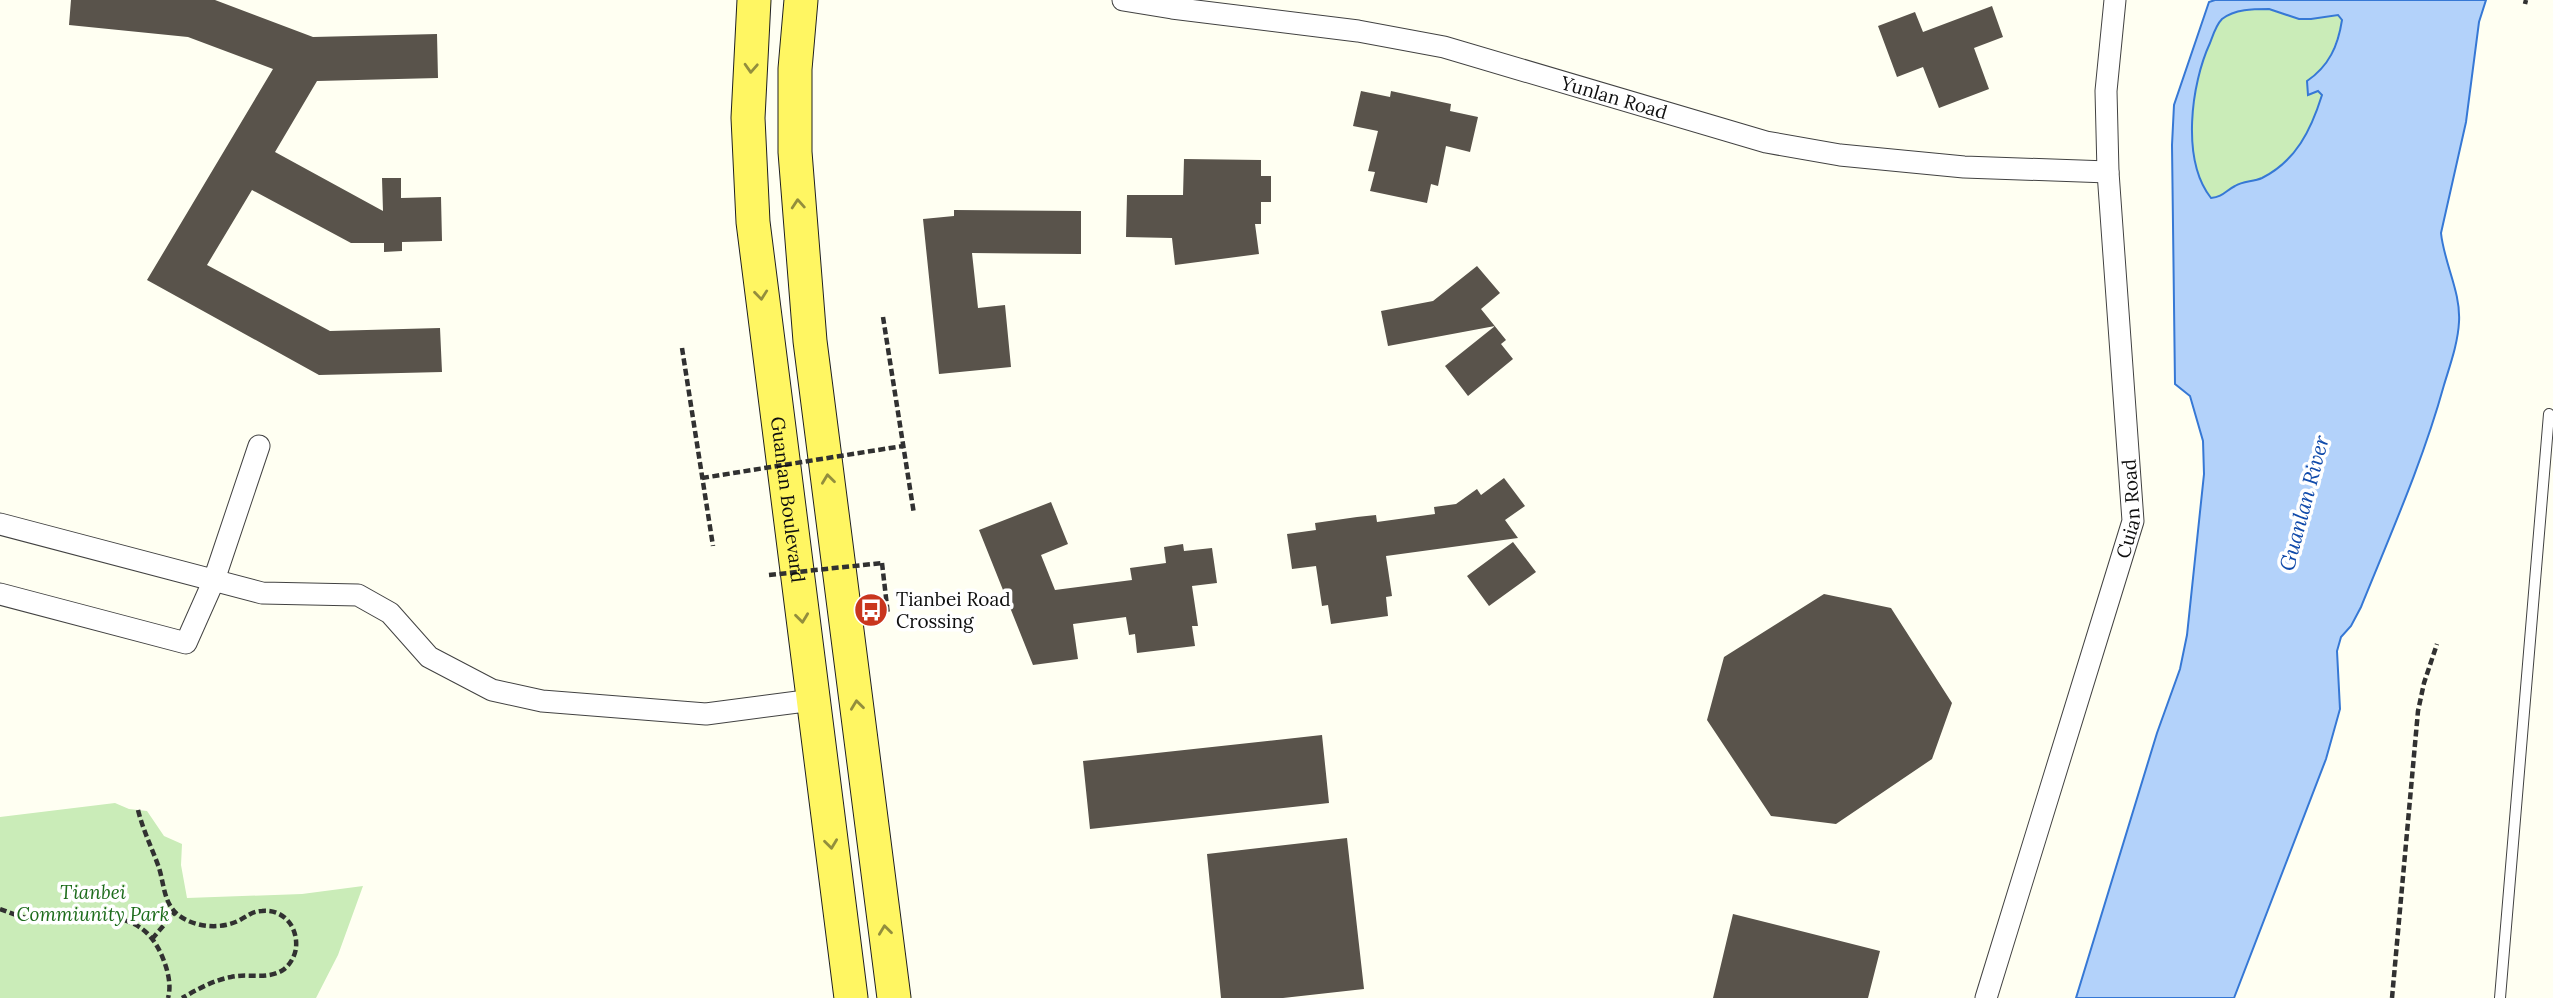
<svg xmlns="http://www.w3.org/2000/svg" width="2553" height="998" font-family="Lora,serif">
<style>
.green{fill:#caecb8}
.water{fill:#b3d2fa;stroke:#3678d5;stroke-width:2;fill-rule:evenodd}
.building{fill:#59534b}
.lines{fill:none;stroke-linecap:round;stroke-linejoin:round}
.service-casing{stroke:#424242;stroke-width:12}
.minor-casing{stroke:#424242;stroke-width:23}
.primary-casing{stroke:#202020;stroke-width:35}
.path{stroke:#313131;stroke-width:4.5;stroke-dasharray:7 3.5;stroke-linecap:butt}
.service{stroke:#fff;stroke-width:10}
.minor{stroke:#fff;stroke-width:21}
.primary{stroke:#fff662;stroke-width:33}
.path-bridge{stroke:#313131;stroke-width:4.5;stroke-dasharray:7 3.5;stroke-linecap:butt}
.oneway{stroke:#938e3d}
.labels{text-anchor:middle;dominant-baseline:central;stroke-width:7;stroke-linejoin:round;paint-order:stroke}
.street-label{font-size:19px;fill:#0f0f0f;stroke:#fff}
.poi-label{font-size:19px;fill:#0f0f0f;stroke:#fff;text-anchor:start}
.park-label{font-size:19px;font-style:italic;fill:#1d6c1b;stroke:#fff}
.water-label{font-size:21px;font-style:italic;fill:#104aaa;stroke:#fff}
</style>
<rect width="100%" height="100%" fill="#fffff2"/>
<path class="green" d="M 2269,9 L 2299,19 L 2311,19 L 2338,15 L 2342,19 C 2338,45 2323,66 2318,91 L 2322,95 C 2311,130 2296,161 2262,178 C 2253,182 2243,181 2235,186 C 2225,191 2222,197 2211,198 C 2181,159 2191,86 2210,43 C 2213,35 2216,25 2222,19 C 2235,9 2253,10 2269,9 Z
M 115,803 L 129,809 L 147,811 L 164,836 L 182,844 L 181,865 L 187,898 L 302,894 L 363,886 L 338,955 L 316,998 L 0,998 L 0,817 Z"/>
<path class="water" d="M 2215,0 L 2486,0 L 2479,22 L 2466,122 L 2441,233 C 2444,263 2461,292 2459,322 C 2458,343 2450,365 2444,385 C 2423,461 2391,533 2361,607 L 2351,626 L 2341,637 L 2337,651 L 2340,709 L 2326,759 L 2234,998 L 2076,998 L 2157,733 L 2180,669 L 2187,635 L 2204,474 L 2203,441 L 2190,396 L 2175,384 L 2172,145 L 2174,105 L 2209,2 ZM 2269,9 L 2299,19 L 2311,19 L 2338,15 L 2342,20 C 2338,46 2329,66 2307,81 L 2308,95 L 2318,91 L 2322,95 C 2311,130 2296,161 2262,178 C 2253,182 2243,181 2235,186 C 2225,191 2223,197 2211,198 C 2181,160 2191,84 2210,43 C 2213,35 2216,25 2222,19 C 2235,9 2253,9 2269,9 Z"/>
<path class="building" d="M 71,0 L 215,0 L 313,37 L 437,34 L 438,78 L 317,81 L 275,152 L 383,211 L 382,178 L 401,178 L 401,198 L 441,197 L 442,241 L 402,242 L 402,251 L 384,252 L 384,243 L 351,243 L 252,190 L 207,265 L 330,331 L 440,328 L 442,372 L 319,375 L 147,280 L 273,69 L 188,37 L 69,25 Z
M 1992,6 L 2003,37 L 1974,48 L 1989,89 L 1939,108 L 1923,67 L 1897,77 L 1878,26 L 1915,12 L 1923,32 Z
M 1361,91 L 1390,97 L 1391,91 L 1451,104 L 1450,111 L 1478,117 L 1470,152 L 1446,146 L 1438,186 L 1431,184 L 1427,203 L 1370,191 L 1375,172 L 1368,171 L 1378,131 L 1353,126 Z
M 1184,159 L 1261,160 L 1261,176 L 1271,176 L 1271,202 L 1261,202 L 1261,224 L 1255,224 L 1259,254 L 1175,265 L 1172,238 L 1126,237 L 1127,195 L 1183,195 Z
M 954,210 L 1081,211 L 1081,254 L 972,253 L 978,308 L 1005,305 L 1011,367 L 939,374 L 923,219 L 954,216 Z
M 1477,266 L 1500,293 L 1481,309 L 1506,340 L 1501,344 L 1513,359 L 1468,396 L 1445,366 L 1495,326 L 1388,346 L 1381,311 L 1433,301 Z
M 1504,478 L 1525,506 L 1505,520 L 1518,538 L 1386,556 L 1392,596 L 1386,597 L 1388,616 L 1331,624 L 1328,605 L 1322,606 L 1316,566 L 1292,569 L 1287,534 L 1316,530 L 1315,523 L 1357,517 L 1376,515 L 1377,522 L 1435,514 L 1434,507 L 1456,504 L 1477,489 L 1481,495 Z
M 1051,502 L 1068,544 L 1041,555 L 1055,590 L 1132,580 L 1130,568 L 1166,563 L 1164,547 L 1183,544 L 1184,551 L 1212,548 L 1217,583 L 1192,586 L 1198,626 L 1192,626 L 1195,646 L 1137,653 L 1135,634 L 1129,635 L 1126,617 L 1073,624 L 1078,659 L 1033,665 L 979,530 Z
M 1513,542 L 1536,572 L 1489,606 L 1467,576 Z
M 1824,594 L 1891,608 L 1952,703 L 1932,759 L 1836,824 L 1771,816 L 1707,720 L 1724,657 Z
M 1322,735 L 1329,803 L 1090,829 L 1083,761 Z
M 1347,838 L 1364,989 L 1283,998 L 1221,998 L 1207,854 Z
M 1733,914 L 1880,951 L 1868,998 L 1713,998 Z"/>
<g class="lines">
<g class="service-casing">
<path id="service" d="M 2500,998 L 2549,414"/>
</g>
<g class="minor-casing">
<g id="minor">
<path id="s1" d="M 1123,0 L 1172,8 L 1358,31 L 1444,47 L 1766,142 L 1840,155 L 1964,167 L 2108,172"/>
<path d="M 0,524 L 262,593 L 358,595 L 390,613 L 429,657 L 492,690 L 542,701 L 706,714 L 813,700"/>
<path d="M 0,594 L 186,643 L 214,580 L 259,446"/>
<path id="s2" d="M 1986,998 L 2133,521 L 2108,172 L 2106,91 L 2115,0"/>
</g>
</g>
<g class="primary-casing">
<g id="primary">
<path id="s3" d="M 754,0 L 748,118 L 753,222 L 851,998"/>
<path d="M 801,0 L 795,69 L 795,152 L 810,341 L 894,998"/>
</g>
</g>
<path class="path" d="M 2525,4 L 2526,0
M 883,317 L 914,514
M 682,348 L 713,546
M 882,563 L 888,615
M 138,810 C 143,830 151,846 158,865 C 164,881 163,902 177,914 C 193,927 219,930 238,921 C 246,917 252,911 262,911 C 284,909 298,927 296,948 C 295,956 290,965 283,970 C 267,980 249,973 231,977 C 214,980 198,989 182,998
M 0,909 C 13,914 28,920 42,921 C 87,922 138,900 162,956 C 167,968 172,984 168,998
M 152,939 L 175,912
M 2392,998 L 2418,711 L 2424,683 L 2437,644"/>
<use href="#service" class="service"/>
<use href="#minor" class="minor"/>
<use href="#primary" class="primary"/>
<path class="path-bridge" d="M 702,478 L 903,446
M 769,575 L 882,563"/>
</g>
<defs><path id="oneway-chevron" d="M-2-3.5L2.5 0L-2 3.5" fill="none" stroke-width="1.6" stroke-linecap="round" stroke-linejoin="round" transform="scale(1.75)"/></defs>
<g class="oneway">
<use href="#oneway-chevron" transform="translate(751 68) rotate(93)"/>
<use href="#oneway-chevron" transform="translate(798 204) rotate(-94)"/>
<use href="#oneway-chevron" transform="translate(761 295) rotate(84)"/>
<use href="#oneway-chevron" transform="translate(828 479) rotate(-97)"/>
<use href="#oneway-chevron" transform="translate(802 618) rotate(83)"/>
<use href="#oneway-chevron" transform="translate(857 705) rotate(-97)"/>
<use href="#oneway-chevron" transform="translate(831 844) rotate(83)"/>
<use href="#oneway-chevron" transform="translate(885 930) rotate(-97)"/>
</g>
<defs>
<g id="bus-disc" transform="scale(1.75)"><circle r="9.5" fill="#c9361e" stroke="#fff"/><path d="M-5-6H5V4H4V6H2V4H-2V6H-4V4H-5ZM-3.5-4V0h7V-4ZM-3.5 1.2v1.5H-2V1.2ZM2 1.2v1.5H3.5V1.2Z" fill="#fff"/></g>
</defs>
<g fill-rule="evenodd">
<use href="#bus-disc" x="871" y="610"/>
</g>
<g class="labels">
<g class="street-label">
<text stroke="none"><textPath href="#s1" startOffset="502">Yunlan Road</textPath></text>
<text stroke="none"><textPath href="#s3" startOffset="502">Guanlan Boulevard</textPath></text>
<text stroke="none"><textPath href="#s2" startOffset="511">Cuian Road</textPath></text>
</g>
<g class="poi-label">
<text x="896" y="599">Tianbei Road<tspan x="896" dy="22">Crossing</tspan></text>
</g>
<g class="park-label">
<text x="93" y="892">Tianbei<tspan x="93" dy="22">Commiunity Park</tspan></text>
</g>
<g class="water-label">
<text transform="translate(2304 503) rotate(-75)">Guanlan River</text>
</g>
</g>
</svg>
